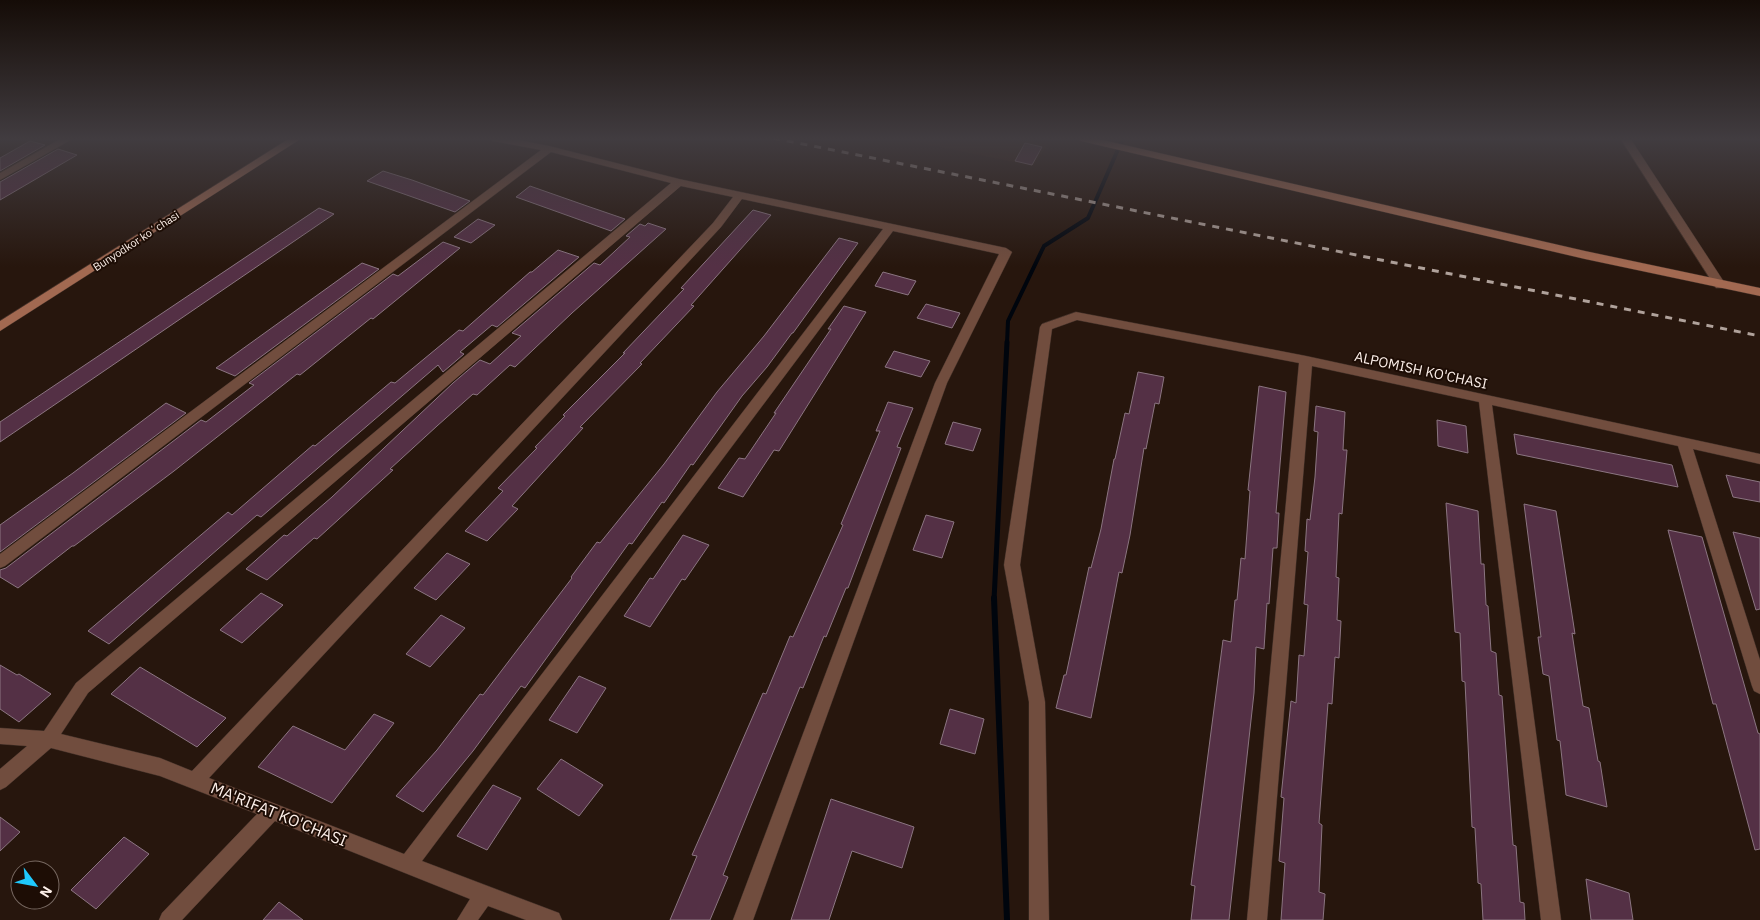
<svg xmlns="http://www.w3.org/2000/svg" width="1760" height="920" font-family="'IBM Plex Sans',sans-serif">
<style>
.built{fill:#301a0d}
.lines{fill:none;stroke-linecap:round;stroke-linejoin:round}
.stream-far2{stroke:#00050d;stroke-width:4}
.stream-far1{stroke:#00050d;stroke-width:5}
.stream{stroke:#00050d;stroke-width:6}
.building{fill:#543045;stroke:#8b7581}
.minor-casing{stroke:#413028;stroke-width:1}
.secondary-casing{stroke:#413028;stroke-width:1}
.minor{fill:#714d3e;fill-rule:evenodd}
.secondary{fill:#a26951;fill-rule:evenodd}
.rail{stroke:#b0a29b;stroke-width:3;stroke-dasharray:7 7;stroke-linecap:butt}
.labels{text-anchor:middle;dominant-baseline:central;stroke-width:4;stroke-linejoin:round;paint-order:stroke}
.far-street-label{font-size:11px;fill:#fdf0ea;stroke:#1d0d05}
.street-label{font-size:14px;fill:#fdf0ea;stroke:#1d0d05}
.near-street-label{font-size:16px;fill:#fdf0ea;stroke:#1d0d05}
</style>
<rect width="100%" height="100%" fill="#27160d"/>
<path class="built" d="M 896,138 L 1017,138 L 1048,145 L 1033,166 Z"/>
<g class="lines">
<path class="stream-far2" d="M 1007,343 L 1008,321 L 1044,246 L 1088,218 L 1123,138"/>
<path class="stream-far1" d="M 994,600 L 1007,342"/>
<path class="stream" d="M 994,598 L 1007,920"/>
</g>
<path class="building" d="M 30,141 L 45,145 L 0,171 L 0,158 Z
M 1025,143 L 1042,147 L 1032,165 L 1015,161 Z
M 58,149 L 77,155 L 0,200 L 0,182 Z
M 383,171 L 412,180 L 470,201 L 455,212 L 367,181 Z
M 530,186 L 587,206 L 625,219 L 611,231 L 516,197 Z
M 319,208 L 334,214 L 0,442 L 0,422 Z
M 753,210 L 771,215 L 691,305 L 694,306 L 640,363 L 642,364 L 580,427 L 583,428 L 512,506 L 518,509 L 487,541 L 465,531 L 503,491 L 498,488 L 537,448 L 535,447 L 565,416 L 563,415 L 625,353 L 623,353 L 684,289 L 681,288 Z
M 478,219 L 495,225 L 471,243 L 454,237 Z
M 648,223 L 666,229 L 572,313 L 515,367 L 510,365 L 477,395 L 473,394 L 437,426 L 390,469 L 393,470 L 317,539 L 314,538 L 267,580 L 246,569 L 284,535 L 287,536 L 332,497 L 453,383 L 480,360 L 490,364 L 521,336 L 512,333 L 594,263 L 600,265 L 630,237 L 626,236 L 640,224 L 645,226 Z
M 839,238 L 858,243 L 793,333 L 792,333 L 767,367 L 742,396 L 693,465 L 691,464 L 664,503 L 662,502 L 632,544 L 629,543 L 525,688 L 521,686 L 473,751 L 423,812 L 396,796 L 437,750 L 480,694 L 483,695 L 572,578 L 571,577 L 597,542 L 600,543 L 664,464 L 717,392 L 764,336 Z
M 443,242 L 460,248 L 373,319 L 371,318 L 300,375 L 297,374 L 174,471 L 74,546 L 72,546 L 18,588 L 0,577 L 0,570 L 6,568 L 201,420 L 206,422 L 254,385 L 249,383 L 393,274 L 398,276 Z
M 558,250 L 579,257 L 497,327 L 492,325 L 460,352 L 464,354 L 443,372 L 438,365 L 261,517 L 257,515 L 109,644 L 88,631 L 228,512 L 232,515 L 313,445 L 315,446 L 391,382 L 395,383 L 459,330 L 463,331 L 530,272 L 532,272 Z
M 362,263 L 379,269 L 235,376 L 216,368 Z
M 883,272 L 916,281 L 908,295 L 875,286 Z
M 926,304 L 960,313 L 952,328 L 917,318 Z
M 844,306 L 866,312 L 779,451 L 774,450 L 743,497 L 718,488 L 739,458 L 745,459 L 776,413 L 774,413 L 831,329 L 828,329 Z
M 894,351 L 930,361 L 921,377 L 885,367 Z
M 1138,372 L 1164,377 L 1159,404 L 1155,403 L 1146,449 L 1144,448 L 1130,535 L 1122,573 L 1119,572 L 1091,718 L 1056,708 L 1064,675 L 1066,675 L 1089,567 L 1091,568 L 1101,529 L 1114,459 L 1115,459 L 1125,413 L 1129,414 Z
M 1259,386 L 1286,392 L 1276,513 L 1279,513 L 1277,548 L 1273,548 L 1269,604 L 1267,603 L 1264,649 L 1256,647 L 1254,693 L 1229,920 L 1191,920 L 1195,886 L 1191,885 L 1223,640 L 1231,642 L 1235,600 L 1237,600 L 1241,558 L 1245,559 L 1250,491 L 1248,490 Z
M 888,402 L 913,408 L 897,447 L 901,448 L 848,588 L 846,588 L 826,637 L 824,636 L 803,688 L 800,687 L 750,808 L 723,875 L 728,877 L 710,920 L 670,920 L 697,856 L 692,855 L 716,801 L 763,693 L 766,694 L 790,636 L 793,637 L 843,525 L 841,524 L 880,431 L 876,431 Z
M 166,403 L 186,413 L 0,552 L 0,525 L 73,473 Z
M 1316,406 L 1345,412 L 1343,450 L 1347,450 L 1342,514 L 1339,513 L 1336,577 L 1339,578 L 1337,620 L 1341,621 L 1339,658 L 1335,657 L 1332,704 L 1328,703 L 1319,823 L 1322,825 L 1319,892 L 1325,894 L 1323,920 L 1281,920 L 1285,863 L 1279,861 L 1284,798 L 1281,797 L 1291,701 L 1296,703 L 1299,655 L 1304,656 L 1308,605 L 1304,604 L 1308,552 L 1305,551 L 1307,519 L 1310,520 L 1315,477 L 1318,432 L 1314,431 Z
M 1437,420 L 1466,426 L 1468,453 L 1438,446 Z
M 953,422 L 981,429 L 973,451 L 945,444 Z
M 1514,434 L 1672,465 L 1678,487 L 1517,454 Z
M 1726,475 L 1760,482 L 1760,502 L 1733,497 Z
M 1446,503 L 1478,511 L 1481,564 L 1484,564 L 1486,605 L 1488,606 L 1491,651 L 1496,653 L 1499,695 L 1502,696 L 1513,845 L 1516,846 L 1520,902 L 1524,903 L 1525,920 L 1483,920 L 1481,884 L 1478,883 L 1475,828 L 1472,827 L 1465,682 L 1462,681 L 1460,633 L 1455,632 Z
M 1524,504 L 1556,511 L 1575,634 L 1572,633 L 1583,706 L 1589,708 L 1598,761 L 1600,762 L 1607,807 L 1566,795 L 1560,741 L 1557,740 L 1549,676 L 1543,674 L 1538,637 L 1541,637 Z
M 926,515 L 954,522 L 942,558 L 913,550 Z
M 1668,530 L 1702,537 L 1758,733 L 1760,734 L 1760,849 L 1755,850 L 1716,704 L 1713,704 Z
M 1733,532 L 1760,538 L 1760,609 L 1756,610 Z
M 683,535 L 709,545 L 685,580 L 682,579 L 650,627 L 624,616 L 650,578 L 653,579 Z
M 447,553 L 470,564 L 436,600 L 414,588 Z
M 261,593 L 283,605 L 242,643 L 220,630 Z
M 441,615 L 465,628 L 430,667 L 406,654 Z
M 0,665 L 17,675 L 19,674 L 51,694 L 19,722 L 0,709 Z
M 140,667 L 190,697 L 226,718 L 197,747 L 111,694 Z
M 579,676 L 606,688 L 577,733 L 549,720 Z
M 950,709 L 984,719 L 975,754 L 940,744 Z
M 374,714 L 394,723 L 332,803 L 258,767 L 293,726 L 345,750 Z
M 561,759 L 603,785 L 579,816 L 537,789 Z
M 493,785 L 521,798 L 487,850 L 457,836 Z
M 831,799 L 914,827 L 902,868 L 852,851 L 829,920 L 791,920 Z
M 0,817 L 20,832 L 0,851 Z
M 124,837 L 149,854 L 96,909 L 71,890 Z
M 1586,879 L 1629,893 L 1633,920 L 1591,920 Z
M 279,902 L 303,920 L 263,920 Z"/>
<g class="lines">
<g class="minor-casing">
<path id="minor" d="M 62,138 L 74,138 L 0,180 L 0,173 Z
M 488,138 L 508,138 L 549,146 L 679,179 L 1006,248 L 1012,252 L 947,383 L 753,920 L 733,920 L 935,383 L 999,254 L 893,231 L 422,861 L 559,913 L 562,920 L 526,920 L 488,906 L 478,920 L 457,920 L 470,899 L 275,821 L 182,920 L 159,920 L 162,913 L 257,814 L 160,776 L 51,748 L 6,787 L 0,790 L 0,769 L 27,746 L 0,744 L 0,728 L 44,731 L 76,683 L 671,183 L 551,152 L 5,566 L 0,568 L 0,554 L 541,150 L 493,141 ZM 681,186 L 733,197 L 713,223 L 192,771 L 160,758 L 61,734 L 88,693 ZM 742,199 L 883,229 L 404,854 L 209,778 L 721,227 Z
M 1620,138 L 1630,138 L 1726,285 L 1724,288 L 1716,288 Z
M 1076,312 L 1306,356 L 1760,454 L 1760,464 L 1693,449 L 1760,660 L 1760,694 L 1754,691 L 1752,686 L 1678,446 L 1492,405 L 1561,920 L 1541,920 L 1479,402 L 1312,366 L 1267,920 L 1247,920 L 1299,363 L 1077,320 L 1052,329 L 1020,565 L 1045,702 L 1049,920 L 1029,920 L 1029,702 L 1004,565 L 1040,327 L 1042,324 Z"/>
</g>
<g class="secondary-casing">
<path id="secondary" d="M 290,138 L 302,138 L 0,331 L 0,321 Z
M 1076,138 L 1094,138 L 1585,251 L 1760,288 L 1760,296 L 1585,259 L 1081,141 Z"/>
</g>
<use href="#minor" class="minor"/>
<use href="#secondary" class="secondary"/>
<path class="rail" d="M 773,138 L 1760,336"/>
</g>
<linearGradient id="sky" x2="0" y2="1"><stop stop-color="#150c07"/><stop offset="0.52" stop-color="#413c40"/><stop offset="1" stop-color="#413c40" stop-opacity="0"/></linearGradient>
<rect width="1760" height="267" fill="url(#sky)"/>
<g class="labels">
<g class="far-street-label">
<text transform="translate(136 241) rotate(-33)">Bunyodkor koʻchasi</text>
</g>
<g class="street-label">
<text transform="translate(1421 370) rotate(12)">ALPOMISH KO'CHASI</text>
</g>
<g class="near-street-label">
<text transform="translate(279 814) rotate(22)">MA'RIFAT KO'CHASI</text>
</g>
</g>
<g transform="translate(35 885) rotate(122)"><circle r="24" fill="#1d0d05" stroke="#776861"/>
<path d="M0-4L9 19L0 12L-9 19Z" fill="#1fc9fd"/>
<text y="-8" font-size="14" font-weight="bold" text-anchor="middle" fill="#fdf0ea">N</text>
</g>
</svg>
